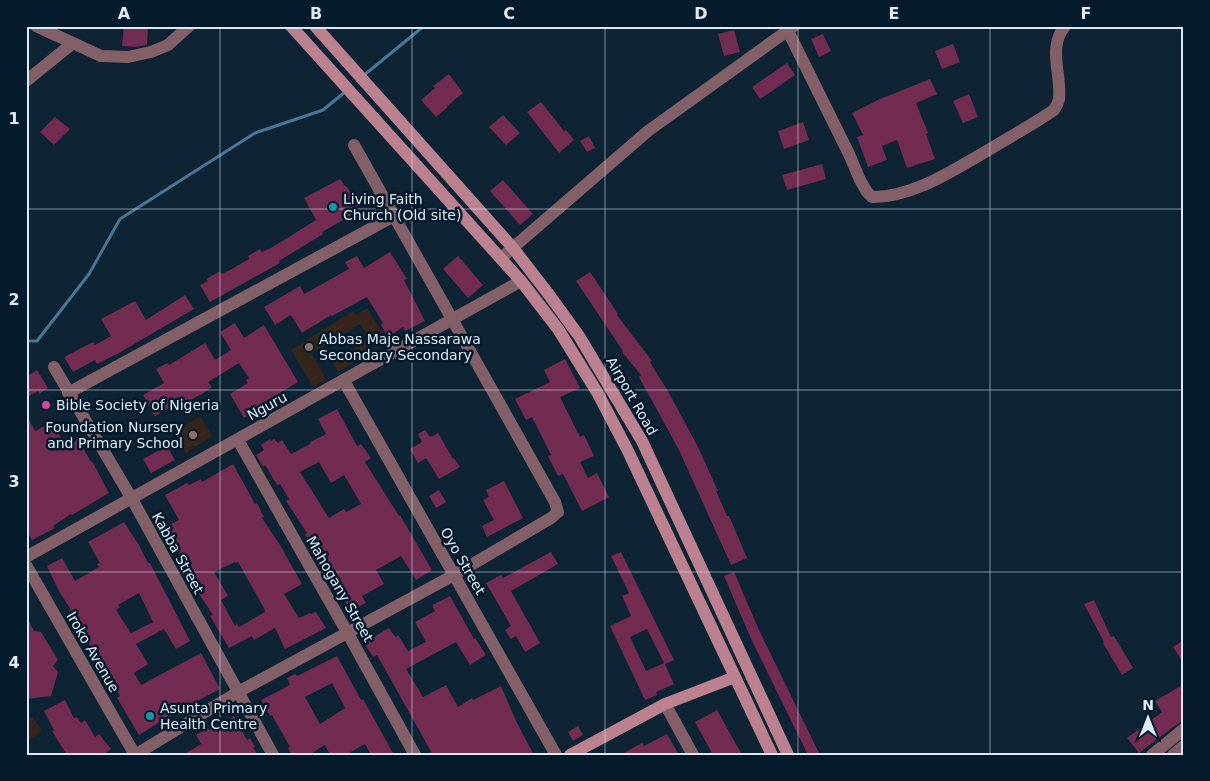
<svg xmlns="http://www.w3.org/2000/svg" width="1210" height="781" font-family="'DejaVu Sans',sans-serif">
<style>
.education{fill:#35251b}
.lines{fill:none;stroke-linecap:round;stroke-linejoin:round}
.stream{stroke:#4b7595;stroke-width:3}
.building{fill:#722b51;fill-rule:evenodd}
.minor{stroke:#835f67;stroke-width:12}
.secondary{stroke:#bb818f;stroke-width:12}
.grid{fill:none;stroke:#ddeaf6;stroke-width:1;stroke-opacity:0.55}
.culture-dot{fill:#0f9aa8;stroke:#051a2a;stroke-width:2}
.education-dot{fill:#8d6e63;stroke:#051a2a;stroke-width:2}
.hotel-dot{fill:#d1479c;stroke:#051a2a;stroke-width:2}
.labels{text-anchor:middle;dominant-baseline:central;stroke-width:5;stroke-linejoin:round;paint-order:stroke}
.poi-label{font-size:14px;fill:#ddeaf6;stroke:#051a2a;text-anchor:start}
.street-label{font-size:14px;fill:#ddeaf6;stroke:#051a2a}
.neatline{fill:none;stroke:#ddeaf6;stroke-width:2}
.grid-label{font-size:16px;text-anchor:middle;font-weight:bold;fill:#ddeaf6}
</style>
<rect width="100%" height="100%" fill="#0e2334"/>
<path class="education" d="M 367,308 L 388,342 L 376,349 L 360,324 L 342,335 L 344,338 L 341,340 L 343,343 L 334,348 L 332,344 L 327,347 L 326,345 L 311,353 L 326,379 L 313,387 L 291,350 L 353,311 L 356,315 Z
M 366,341 L 372,352 L 338,372 L 332,361 Z
M 200,416 L 212,436 L 186,453 L 173,433 Z
M 32,717 L 42,730 L 26,743 L 26,722 Z"/>
<g class="lines">
<path class="stream" d="M 363,76 L 424,26
M 26,341 L 37,341 L 89,274 L 120,219 L 255,133 L 323,110 L 345,92"/>
</g>
<path class="building" d="M 124,26 L 148,26 L 147,45 L 135,47 L 122,46 Z
M 734,30 L 740,52 L 724,56 L 718,34 Z
M 823,34 L 831,51 L 819,57 L 811,39 Z
M 953,44 L 960,62 L 942,69 L 935,51 Z
M 787,63 L 795,75 L 760,99 L 752,87 Z
M 449,74 L 463,93 L 447,106 L 448,107 L 436,117 L 421,100 L 435,88 L 433,86 Z
M 930,79 L 937,94 L 916,103 L 928,133 L 926,134 L 935,159 L 907,168 L 897,140 L 882,146 L 887,160 L 868,167 L 857,137 L 863,135 L 852,113 L 880,99 Z
M 969,94 L 978,117 L 963,123 L 953,101 Z
M 541,102 L 564,131 L 566,130 L 574,140 L 559,153 L 527,112 Z
M 503,115 L 520,133 L 506,145 L 489,127 Z
M 55,117 L 70,129 L 54,145 L 40,132 Z
M 803,122 L 809,140 L 784,149 L 778,131 Z
M 589,136 L 595,148 L 587,152 L 580,141 Z
M 822,164 L 826,179 L 787,190 L 782,175 Z
M 340,179 L 346,187 L 347,187 L 356,201 L 355,202 L 359,211 L 322,232 L 323,234 L 279,261 L 280,263 L 210,302 L 200,285 L 208,281 L 206,279 L 219,272 L 221,274 L 230,270 L 249,259 L 248,256 L 260,249 L 262,252 L 271,248 L 316,220 L 304,198 Z
M 503,180 L 533,214 L 520,225 L 490,191 Z
M 390,252 L 407,279 L 404,280 L 425,321 L 405,331 L 403,327 L 388,337 L 381,325 L 383,323 L 367,297 L 332,316 L 331,315 L 302,333 L 291,315 L 275,325 L 264,307 L 300,286 L 304,294 L 349,269 L 345,262 L 357,256 L 364,268 Z
M 458,256 L 483,285 L 468,298 L 443,269 Z
M 590,272 L 618,314 L 617,315 L 652,361 L 650,362 L 669,393 L 698,447 L 718,491 L 716,491 L 727,516 L 729,516 L 747,558 L 731,565 L 679,450 L 639,377 L 641,375 L 622,352 L 623,351 L 576,281 Z
M 185,295 L 194,309 L 119,353 L 97,364 L 95,360 L 73,372 L 64,357 L 93,342 L 95,345 L 111,336 L 101,319 L 135,301 L 146,320 Z
M 235,323 L 244,338 L 264,325 L 298,382 L 271,398 L 274,404 L 263,410 L 262,407 L 244,418 L 230,394 L 248,383 L 246,380 L 249,378 L 239,363 L 208,382 L 212,387 L 202,394 L 181,405 L 179,402 L 155,416 L 143,395 L 164,383 L 156,369 L 167,363 L 169,365 L 205,343 L 215,360 L 231,350 L 220,332 Z
M 565,359 L 580,388 L 560,397 L 580,437 L 584,435 L 594,456 L 580,462 L 588,478 L 597,473 L 609,497 L 582,511 L 563,474 L 558,476 L 548,456 L 551,455 L 532,417 L 526,420 L 515,399 L 550,382 L 544,370 Z
M 37,370 L 48,388 L 39,394 L 38,391 L 26,398 L 26,377 Z
M 337,409 L 357,446 L 361,444 L 371,458 L 365,462 L 399,516 L 400,515 L 432,570 L 416,580 L 401,556 L 376,570 L 384,584 L 362,596 L 366,603 L 350,611 L 343,598 L 345,598 L 331,577 L 317,553 L 316,553 L 305,534 L 307,533 L 286,501 L 289,499 L 280,484 L 277,485 L 265,465 L 263,467 L 256,455 L 264,450 L 261,445 L 270,439 L 271,441 L 274,439 L 278,443 L 282,440 L 291,454 L 310,444 L 310,442 L 326,434 L 318,419 ZM 319,462 L 331,483 L 344,475 L 361,504 L 346,512 L 344,509 L 329,518 L 300,472 Z
M 26,414 L 35,431 L 52,422 L 66,446 L 78,439 L 91,462 L 92,461 L 109,493 L 72,515 L 71,514 L 53,526 L 55,528 L 32,540 L 26,530 Z
M 425,430 L 430,437 L 438,433 L 453,459 L 454,458 L 460,467 L 439,479 L 426,458 L 418,463 L 410,449 L 422,442 L 418,434 Z
M 167,446 L 175,460 L 151,473 L 143,459 Z
M 233,464 L 255,504 L 257,503 L 264,517 L 262,518 L 280,545 L 302,584 L 284,594 L 299,618 L 310,613 L 311,614 L 316,612 L 326,628 L 285,649 L 275,628 L 254,640 L 252,636 L 229,648 L 210,616 L 213,615 L 195,588 L 188,574 L 190,573 L 172,541 L 170,542 L 163,528 L 179,520 L 165,495 L 187,483 L 189,485 L 201,479 L 202,482 ZM 235,562 L 235,563 L 238,562 L 265,610 L 264,611 L 265,612 L 239,627 L 237,624 L 235,626 L 221,600 L 228,596 L 214,572 Z
M 504,481 L 523,518 L 487,537 L 482,526 L 494,520 L 483,500 L 489,497 L 486,490 Z
M 439,490 L 446,502 L 436,508 L 429,496 Z
M 124,522 L 139,545 L 148,563 L 150,563 L 190,641 L 176,649 L 164,629 L 136,644 L 148,664 L 134,673 L 141,685 L 201,653 L 220,689 L 178,711 L 139,735 L 117,698 L 120,696 L 69,611 L 71,610 L 59,591 L 47,566 L 62,558 L 75,581 L 99,567 L 97,564 L 100,563 L 88,542 ZM 139,593 L 153,622 L 131,633 L 116,610 L 120,607 L 118,605 Z
M 551,552 L 558,564 L 511,591 L 540,643 L 525,652 L 516,636 L 511,639 L 505,630 L 511,626 L 486,583 L 501,575 L 503,578 Z
M 621,552 L 674,660 L 665,664 L 674,684 L 656,692 L 657,695 L 645,700 L 610,626 L 631,616 L 622,596 L 629,593 L 611,556 ZM 647,629 L 664,663 L 646,671 L 630,637 Z
M 734,572 L 759,630 L 820,755 L 808,755 L 752,641 L 724,576 Z
M 450,596 L 474,639 L 475,638 L 486,655 L 470,665 L 456,642 L 406,669 L 423,697 L 446,685 L 458,707 L 472,698 L 473,700 L 501,686 L 516,721 L 534,755 L 433,755 L 377,655 L 373,657 L 361,638 L 369,633 L 372,638 L 389,628 L 395,637 L 398,635 L 408,651 L 426,642 L 415,622 L 435,611 L 432,605 Z
M 1094,600 L 1111,637 L 1114,636 L 1133,668 L 1122,675 L 1103,643 L 1104,642 L 1084,604 Z
M 26,616 L 34,631 L 41,632 L 58,660 L 53,666 L 58,672 L 51,696 L 26,699 Z
M 1184,640 L 1184,664 L 1173,647 Z
M 337,656 L 361,700 L 363,699 L 394,755 L 371,755 L 365,744 L 351,752 L 352,755 L 330,755 L 325,745 L 309,755 L 292,755 L 288,748 L 290,747 L 272,715 L 270,716 L 261,700 L 290,685 L 287,678 L 295,674 L 297,676 ZM 332,683 L 345,708 L 320,724 L 305,697 Z
M 1184,684 L 1184,719 L 1139,753 L 1127,738 L 1162,712 L 1155,701 Z
M 65,700 L 74,718 L 77,717 L 81,723 L 85,720 L 95,737 L 99,734 L 111,749 L 103,755 L 67,755 L 52,731 L 54,730 L 44,711 Z
M 717,710 L 742,755 L 713,755 L 695,722 Z
M 234,716 L 247,740 L 250,738 L 255,747 L 253,748 L 258,755 L 183,755 L 201,744 L 196,735 L 208,728 L 209,730 Z
M 578,726 L 583,735 L 573,741 L 568,732 Z
M 667,734 L 679,755 L 620,755 L 642,743 L 644,746 Z"/>
<g class="lines">
<path class="minor" d="M 36,26 L 101,56 L 128,57 L 151,52 L 168,45 L 189,26
M 788,31 L 849,154 L 860,180 L 867,192 L 872,197 C 911,198 952,171 985,152 C 1008,138 1032,125 1054,110 C 1056,107 1058,103 1059,99 C 1062,75 1047,48 1065,26
M 26,81 L 73,43
M 501,258 L 648,131 L 794,26
M 54,367 L 132,499 L 273,755
M 344,381 L 556,755
M 68,393 L 394,216
M 238,440 L 347,632 L 415,755
M 26,557 L 521,281
M 26,565 L 135,755
M 665,704 L 693,755
M 135,755 L 238,692 L 454,575 L 551,518 L 558,512 L 555,502 L 354,145
M 1152,755 L 1184,729
M 1173,755 L 1184,746"/>
<path class="secondary" d="M 291,26 L 521,281 L 558,329 L 597,392 L 627,449 L 772,755
M 315,26 L 513,248 L 550,296 L 579,336 L 642,441 L 788,755
M 570,755 L 665,704 L 735,677"/>
</g>
<path class="grid" d="M 220,26 L 220,755M 412,26 L 412,755M 605,26 L 605,755M 798,26 L 798,755M 990,26 L 990,755M 26,209 L 1184,209M 26,390 L 1184,390M 26,572 L 1184,572"/>
<g class="culture-dot">
<circle cx="333" cy="207" r="5"/>
<circle cx="150" cy="716" r="5"/>
</g>
<g class="education-dot">
<circle cx="309" cy="347" r="5"/>
<circle cx="193" cy="435" r="5"/>
</g>
<circle class="hotel-dot" cx="46" cy="405" r="5"/>
<g class="labels">
<g class="poi-label">
<text x="343" y="199">Living Faith<tspan x="343" dy="16">Church (Old site)</tspan></text>
<text x="319" y="339">Abbas Maje Nassarawa<tspan x="319" dy="16">Secondary Secondary</tspan></text>
<text x="56" y="405">Bible Society of Nigeria</text>
<text x="183" y="427" text-anchor="end">Foundation Nursery<tspan x="183" dy="16">and Primary School</tspan></text>
<text x="160" y="708">Asunta Primary<tspan x="160" dy="16">Health Centre</tspan></text>
</g>
<g class="street-label">
<text transform="translate(632 396) rotate(60)">Airport Road</text>
<text transform="translate(267 406) rotate(-29)">Nguru</text>
<text transform="translate(178 553) rotate(61)">Kabba Street</text>
<text transform="translate(463 561) rotate(60)">Oyo Street</text>
<text transform="translate(340 589) rotate(60)">Mahogany Street</text>
<text transform="translate(93 652) rotate(60)">Iroko Avenue</text>
</g>
</g>
<rect width="1210" height="781" fill="none" stroke="#051a2a" stroke-width="55"/>
<g transform="translate(1148 718)" stroke="#051a2a" stroke-width="4" paint-order="stroke">
<path d="M0-4L9 19L0 12L-9 19Z" fill="#ddeaf6"/>
<text y="-8" font-size="14" font-weight="bold" text-anchor="middle" fill="#ddeaf6">N</text>
</g>
<rect x="28" y="28" width="1154" height="726" class="neatline"/>
<g class="grid-label">
<text x="124" y="19">A</text>
<text x="316" y="19">B</text>
<text x="509" y="19">C</text>
<text x="701" y="19">D</text>
<text x="894" y="19">E</text>
<text x="1086" y="19">F</text>
<text x="14" y="124">1</text>
<text x="14" y="305">2</text>
<text x="14" y="487">3</text>
<text x="14" y="668">4</text>
</g>
</svg>
